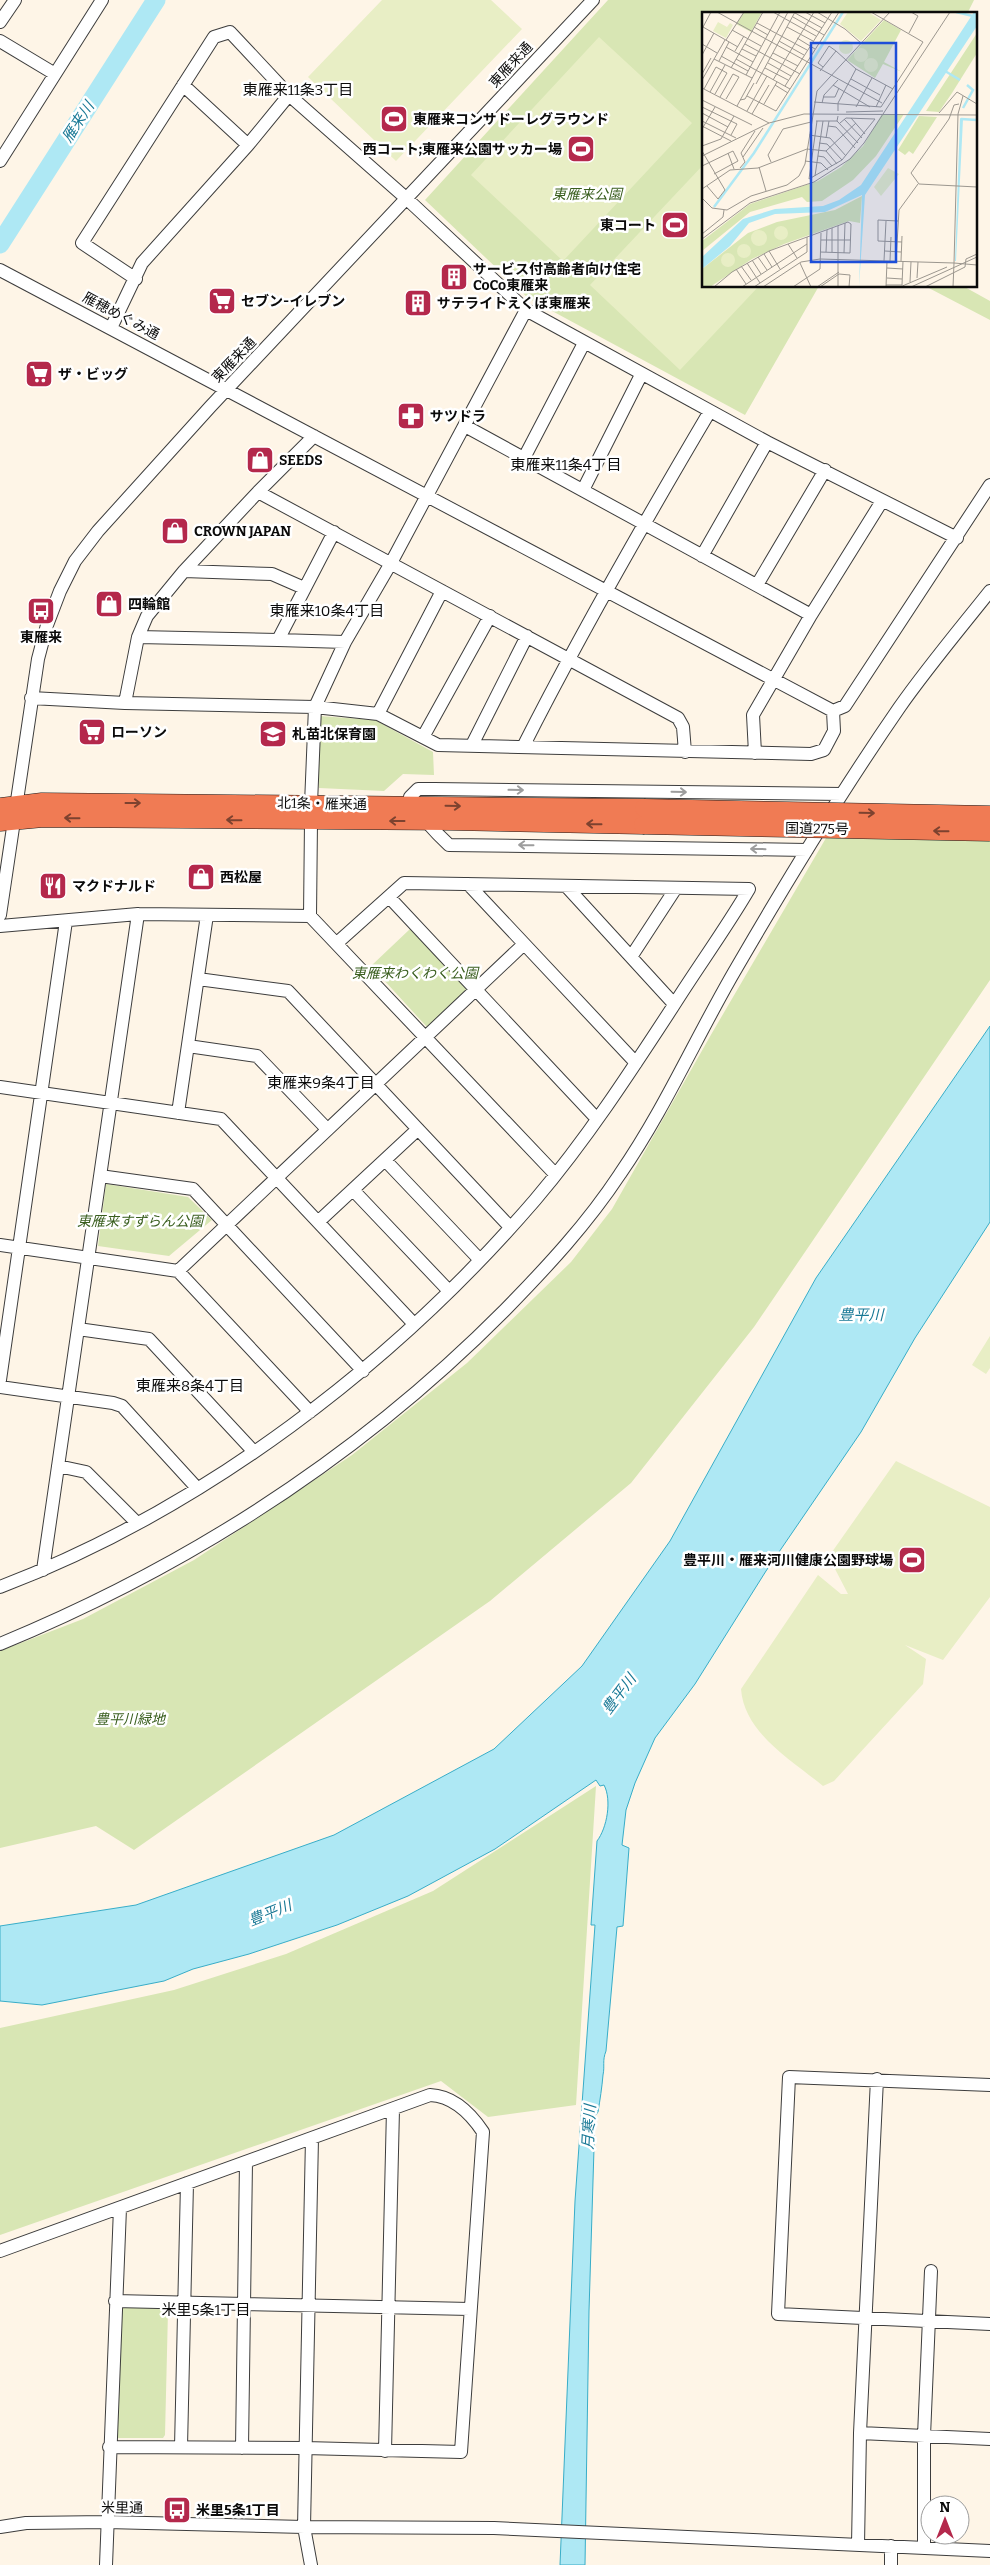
<svg xmlns="http://www.w3.org/2000/svg" width="990" height="2565" font-family="Bitter,'Noto Sans JP',serif">
<style>
.green{fill:#d8e6b4}
.pitch{fill:#e8eec5}
.water{fill:#aee8f4;stroke:#38adc8}
.lines{fill:none;stroke-linecap:round;stroke-linejoin:round}
.river{stroke:#aee8f4;stroke-width:19}
.minor-casing{stroke:#3d3d3d;stroke-width:14}
.highway-casing{stroke:#1b1b1b;stroke-width:19}
.minor{stroke:#fff;stroke-width:12}
.highway{stroke:#f07b54;stroke-width:18}
.highway-bridge-casing{stroke:#1b1b1b;stroke-width:19;stroke-linecap:butt}
.highway-bridge{stroke:#f07b54;stroke-width:18}
.oneway{stroke:#9d9d9d}
.oneway2{stroke:#7d422f}
.labels{text-anchor:middle;dominant-baseline:central;stroke-width:5;stroke-linejoin:round;paint-order:stroke}
.street-label{font-size:14px;fill:#0a0a0a;stroke:#fff}
.poi-label{font-size:14px;font-weight:bold;fill:#0a0a0a;stroke:#fff;text-anchor:start}
.park-label{font-size:14px;font-style:italic;fill:#395e1e;stroke:#fff}
.neighbourhood-label{font-size:15px;fill:#0a0a0a;stroke:#fff}
.water-label{font-size:15px;font-style:italic;fill:#197996;stroke:#fff}
.inset-river{fill:none;stroke:#aee8f4;stroke-width:2.5}
.inset-road{fill:none;stroke:#9c978f;stroke-width:1}
.view{fill:#1d4ed8;fill-opacity:0.15;stroke:#1d4ed8;stroke-width:2.5}
.inset-edge{fill:none;stroke:#0a0a0a;stroke-width:2.5}
</style>
<rect width="100%" height="100%" fill="#fef5e7"/>
<path class="green" d="M 608,0 L 974,0 L 967,14 L 704,14 L 704,286 L 819,286 L 745,415 L 528,298 L 425,200 Z
M 925,286 L 963,286 L 990,301 L 990,320 Z
M 319,716 L 375,720 L 433,752 L 434,775 L 403,774 L 384,791 L 319,788 Z
M 826,838 L 990,839 L 990,980 L 754,1327 L 631,1483 L 490,1601 L 134,1850 L 96,1826 L 0,1848 L 0,1651 L 83,1619 L 194,1560 L 352,1455 L 467,1363 L 571,1262 L 612,1209 L 712,1033 Z
M 410,929 L 468,990 L 427,1027 L 371,966 Z
M 106,1184 L 188,1197 L 212,1220 L 169,1256 L 98,1246 Z
M 596,1786 L 576,2105 L 488,2117 L 441,2081 L 0,2235 L 0,2028 L 174,1990 L 286,1954 L 433,1891 Z
M 121,2306 L 165,2308 L 168,2311 L 165,2435 L 163,2438 L 116,2438 Z"/>
<path class="pitch" d="M 382,0 L 491,0 L 522,29 L 396,161 L 308,77 Z
M 599,37 L 692,123 L 563,261 L 471,175 Z
M 704,164 L 704,286 L 759,286 L 680,370 L 590,285 Z
M 990,1336 L 990,1368 L 986,1374 L 972,1365 Z
M 896,1461 L 990,1507 L 990,1597 L 943,1660 L 905,1645 L 926,1659 L 923,1684 L 834,1781 L 823,1786 C 792,1760 744,1733 741,1689 L 818,1575 L 841,1594 L 848,1594 L 835,1569 L 832,1552 Z"/>
<path class="water" d="M 990,1026 L 990,1222 L 915,1338 L 861,1432 L 766,1571 L 695,1684 L 655,1738 L 635,1783 L 626,1810 L 622,1845 L 629,1848 L 623,1926 L 617,1927 L 606,2051 C 602,2061 605,2066 603,2075 C 602,2087 600,2100 598,2112 L 595,2116 L 589,2311 L 585,2565 L 560,2565 L 575,2201 L 595,1925 L 591,1925 L 597,1841 C 607,1828 612,1800 604,1785 L 600,1786 L 596,1780 L 495,1849 L 408,1896 L 337,1925 L 249,1954 L 193,1969 L 164,1981 L 42,2005 L 0,2001 L 0,1926 L 136,1905 L 334,1835 L 494,1749 L 582,1666 L 670,1541 L 816,1278 Z"/>
<g class="lines">
<path class="river" d="M 0,244 L 156,0"/>
<g class="minor-casing">
<path id="minor" d="M 0,22 L 15,0
M 0,41 L 55,74
M 183,85 L 248,145
M 0,161 L 102,0
M 0,270 L 833,711 L 845,706 L 990,485
M 136,279 L 82,243 L 214,37 L 230,32 L 289,95
M 111,328 L 142,263 L 248,145 L 289,95 L 407,199 L 526,310 L 767,442 L 957,538
M 465,426 L 811,615
M 524,458 L 584,343
M 583,490 L 641,375
M 258,492 L 678,718 L 683,727 L 685,752
M 702,556 L 767,442
M 184,571 L 272,574 L 304,588
M 757,585 L 825,470
M 138,637 L 278,640 L 334,532
M 278,640 L 345,642
M 31,698 L 125,703 L 315,707 L 378,714 L 438,745 L 811,754 L 824,750 L 834,731 L 833,711
M 125,703 L 138,637 L 147,616 L 184,571 L 258,492 L 314,436
M 378,714 L 442,591
M 423,737 L 490,616
M 472,745 L 527,636
M 523,747 C 581,632 645,521 710,411
M 755,753 L 753,715 L 811,615 L 882,501
M 311,804 L 315,707 L 345,642 L 391,563 L 526,310
M 807,850 L 449,845 C 437,834 416,812 410,797 L 418,789 L 434,789 L 842,794
M 468,884 L 636,1063
M 566,886 L 674,1004
M 389,897 L 597,1119
M 0,915 L 38,659 L 47,625 L 60,591 L 75,561 L 98,531 L 210,407 L 593,0
M 310,916 L 311,821
M 0,926 L 138,914 L 310,916 L 555,1174
M 631,957 L 676,888
M 198,979 L 288,991 L 510,1227
M 188,1046 L 257,1056 L 327,1129
M 0,1087 L 221,1119 L 414,1324
M 178,1113 L 207,915
M 385,1160 L 480,1260
M 100,1176 L 193,1189 L 363,1371
M 353,1190 L 449,1291
M 318,1222 L 418,1129
M 0,1245 L 178,1271 L 310,1412
M 178,1271 L 524,944
M 78,1329 L 149,1339 L 254,1452
M 0,1380 L 66,921
M 0,1387 L 113,1403 L 122,1406 L 197,1488
M 58,1466 L 86,1472 L 136,1522
M 43,1570 L 138,914
M 0,1587 C 204,1509 393,1365 535,1200 C 586,1140 629,1074 672,1008 C 697,968 725,930 749,889 L 404,883 L 337,943
M 0,1644 C 189,1566 361,1455 505,1310 C 547,1267 587,1224 620,1174 C 665,1109 697,1035 737,967 C 788,879 841,792 899,708 C 927,668 959,630 990,591
M 990,2085 L 789,2077 L 778,2314 L 990,2324
M 0,2251 L 430,2095 C 453,2096 471,2114 483,2132 L 461,2452 L 305,2448 L 109,2447
M 115,2301 L 470,2309
M 860,2433 L 990,2439
M 181,2447 L 187,2183
M 242,2448 L 246,2162
M 385,2451 L 393,2109
M 0,2527 L 26,2523 L 107,2522 L 304,2527 L 494,2528 L 990,2551
M 858,2545 L 860,2433 L 877,2079
M 924,2547 L 924,2436 L 931,2271
M 106,2565 L 120,2208
M 311,2565 L 304,2527 L 312,2138
M 891,2565 L 891,2546"/>
</g>
<g class="highway-casing">
<path id="highway" d="M 0,807 L 42,802 L 644,808
M 0,822 L 43,818 L 450,821 L 643,825"/>
</g>
<use href="#minor" class="minor"/>
<use href="#highway" class="highway"/>
<g class="highway-bridge-casing">
<path id="highway-bridge" d="M 644,808 L 990,815
M 643,825 L 990,832"/>
</g>
<use href="#highway-bridge" class="highway-bridge"/>
</g>
<defs><path id="oneway-shaft" d="M-6 0H5M1.5-3L5.5 0L1.5 3" fill="none" stroke-width="1.6" stroke-linecap="round" stroke-linejoin="round" transform="scale(1.25)"/></defs>
<g class="oneway">
<use href="#oneway-shaft" transform="translate(516 790) rotate(1)"/>
<use href="#oneway-shaft" transform="translate(679 792) rotate(1)"/>
<use href="#oneway-shaft" transform="translate(526 845) rotate(-179)"/>
<use href="#oneway-shaft" transform="translate(758 849) rotate(-179)"/>
</g>
<g class="oneway2">
<use href="#oneway-shaft" transform="translate(133 803)"/>
<use href="#oneway-shaft" transform="translate(453 806) rotate(1)"/>
<use href="#oneway-shaft" transform="translate(867 813) rotate(1)"/>
<use href="#oneway-shaft" transform="translate(72 818) rotate(-179)"/>
<use href="#oneway-shaft" transform="translate(234 820) rotate(-179)"/>
<use href="#oneway-shaft" transform="translate(397 821) rotate(180)"/>
<use href="#oneway-shaft" transform="translate(594 824) rotate(-179)"/>
<use href="#oneway-shaft" transform="translate(941 831) rotate(-179)"/>
</g>
<defs>
<g id="stadium-square" transform="scale(1.4375)"><rect x="-9" y="-9" width="18" height="18" rx="4" fill="#b4284c" stroke="#fff"/><path d="M0-5a6.5 5 0 1 0 0 10a6.5 5 0 1 0 0-10ZM-3.5-1.8h7v3.6h-7Z" fill="#fff"/></g>
<g id="building-square" transform="scale(1.4375)"><rect x="-9" y="-9" width="18" height="18" rx="4" fill="#b4284c" stroke="#fff"/><path d="M-4-6H4V6H1V3H-1V6H-4ZM-2.5-4.3h1.7v1.8h-1.7ZM.8-4.3h1.7v1.8H.8ZM-2.5-1h1.7V.8h-1.7ZM.8-1h1.7V.8H.8Z" fill="#fff"/></g>
<g id="supermarket-square" transform="scale(1.4375)"><rect x="-9" y="-9" width="18" height="18" rx="4" fill="#b4284c" stroke="#fff"/><path d="M-6-5.5h2.5l.6 2H6L4.5 2H-2.5L-4.4-4H-6ZM-1.5 3.2a1.3 1.3 0 1 0 .1 0ZM3 3.2a1.3 1.3 0 1 0 .1 0Z" fill="#fff"/></g>
<g id="pharmacy-square" transform="scale(1.4375)"><rect x="-9" y="-9" width="18" height="18" rx="4" fill="#b4284c" stroke="#fff"/><path d="M-2-6h4v4h4v4h-4v4h-4v-4h-4v-4h4Z" fill="#fff"/></g>
<g id="shop-square" transform="scale(1.4375)"><rect x="-9" y="-9" width="18" height="18" rx="4" fill="#b4284c" stroke="#fff"/><path d="M-5-2.5h2.3a2.7 3.5 0 0 1 5.4 0H5L5.5 6h-11ZM-1.5-2.5h3a1.5 2.3 0 0 0-3 0Z" fill="#fff"/></g>
<g id="bus-square" transform="scale(1.4375)"><rect x="-9" y="-9" width="18" height="18" rx="4" fill="#b4284c" stroke="#fff"/><path d="M-5-6H5V4H4V6H2V4H-2V6H-4V4H-5ZM-3.5-4V0h7V-4ZM-3.5 1.2v1.5H-2V1.2ZM2 1.2v1.5H3.5V1.2Z" fill="#fff"/></g>
<g id="school-square" transform="scale(1.4375)"><rect x="-9" y="-9" width="18" height="18" rx="4" fill="#b4284c" stroke="#fff"/><path d="M0-5L7-2L0 1L-7-2ZM-4 1L0 2.5L4 1V4Q0 6-4 4Z" fill="#fff"/></g>
<g id="restaurant-square" transform="scale(1.4375)"><rect x="-9" y="-9" width="18" height="18" rx="4" fill="#b4284c" stroke="#fff"/><path d="M-5-6h1v4h1v-4h1v4h1v-4h1v5L-1.5 .5V6h-2V.5L-5-1ZM5-6V6H3V1.5H1.5Q1.5-4 5-6Z" fill="#fff"/></g>
</defs>
<g fill-rule="evenodd">
<use href="#stadium-square" x="394" y="119"/>
<use href="#stadium-square" x="581" y="149"/>
<use href="#stadium-square" x="675" y="225"/>
<use href="#building-square" x="454" y="277"/>
<use href="#supermarket-square" x="222" y="301"/>
<use href="#building-square" x="418" y="303"/>
<use href="#supermarket-square" x="39" y="374"/>
<use href="#pharmacy-square" x="411" y="416"/>
<use href="#shop-square" x="260" y="460"/>
<use href="#shop-square" x="175" y="531"/>
<use href="#shop-square" x="109" y="604"/>
<use href="#bus-square" x="41" y="611"/>
<use href="#supermarket-square" x="92" y="732"/>
<use href="#school-square" x="273" y="734"/>
<use href="#shop-square" x="201" y="877"/>
<use href="#restaurant-square" x="53" y="886"/>
<use href="#stadium-square" x="912" y="1560"/>
<use href="#bus-square" x="177" y="2510"/>
</g>
<g class="labels">
<g class="street-label">
<text transform="translate(511 65) rotate(-47)">東雁来通</text>
<text transform="translate(121 316) rotate(28)">雁穂めぐみ通</text>
<text transform="translate(234 360) rotate(-46)">東雁来通</text>
<text transform="translate(322 804) rotate(1)">北1条・雁来通</text>
<text transform="translate(817 829) rotate(1)">国道275号</text>
<text transform="translate(122 2508) rotate(1)">米里通</text>
</g>
<g class="poi-label">
<text x="413" y="119">東雁来コンサドーレグラウンド</text>
<text x="562" y="149" text-anchor="end">西コート;東雁来公園サッカー場</text>
<text x="656" y="225" text-anchor="end">東コート</text>
<text x="473" y="269">サービス付高齢者向け住宅<tspan x="473" dy="16">CoCo東雁来</tspan></text>
<text x="241" y="301">セブン-イレブン</text>
<text x="437" y="303">サテライトえくぼ東雁来</text>
<text x="58" y="374">ザ・ビッグ</text>
<text x="430" y="416">サツドラ</text>
<text x="279" y="460">SEEDS</text>
<text x="194" y="531">CROWN JAPAN</text>
<text x="128" y="604">四輪館</text>
<text x="41" y="637" text-anchor="middle">東雁来</text>
<text x="111" y="732">ローソン</text>
<text x="292" y="734">札苗北保育園</text>
<text x="220" y="877">西松屋</text>
<text x="72" y="886">マクドナルド</text>
<text x="893" y="1560" text-anchor="end">豊平川・雁来河川健康公園野球場</text>
<text x="196" y="2510">米里5条1丁目</text>
</g>
<g class="park-label">
<text x="587" y="194">東雁来公園</text>
<text x="415" y="973">東雁来わくわく公園</text>
<text x="140" y="1221">東雁来すずらん公園</text>
<text x="130" y="1719">豊平川緑地</text>
</g>
<g class="neighbourhood-label">
<text x="298" y="90">東雁来11条3丁目</text>
<text x="566" y="465">東雁来11条4丁目</text>
<text x="327" y="611">東雁来10条4丁目</text>
<text x="321" y="1083">東雁来9条4丁目</text>
<text x="190" y="1386">東雁来8条4丁目</text>
<text x="206" y="2310">米里5条1丁目</text>
</g>
<g class="water-label">
<text transform="translate(78 122) rotate(-57)">雁来川</text>
<text x="861" y="1315">豊平川</text>
<text transform="translate(619 1694) rotate(-53)">豊平川</text>
<text transform="translate(270 1913) rotate(-22)">豊平川</text>
<text transform="translate(589 2127) rotate(-87)">月寒川</text>
</g>
</g>
<g transform="translate(702 12)">
<rect width="275" height="275" fill="#fef5e7"/>
<path d="M 42,0 L 60,0 L 49,20 L 34,12 ZM 182,8 L 199,18 L 182,50 L 200,60 L 181,52 L 173,66 L 145,48 ZM 275,21 L 275,41 L 250,81 L 237,100 L 224,99 ZM 180,102 L 202,102 L 174,144 L 151,168 L 120,189 L 105,190 L 100,185 L 48,200 L 0,239 L 0,229 L 48,192 L 116,169 L 139,155 L 161,134 ZM 217,104 L 235,105 L 211,142 L 207,139 L 203,143 L 196,138 ZM 160,184 L 158,211 L 147,209 L 82,232 L 50,247 L 8,275 L 0,275 L 0,257 L 46,221 L 75,210 L 133,198 Z" fill="#d8e6b4"/>
<path d="M 146,0 L 166,0 L 179,8 L 159,29 L 138,12 ZM 16,10 L 25,15 L 28,11 L 31,13 L 24,26 L 11,19 ZM137 35a7 7 0 1 1 14 0a7 7 0 1 1-14 0ZM152 43a7 7 0 1 1 14 0a7 7 0 1 1-14 0ZM162 53a7 7 0 1 1 14 0a7 7 0 1 1-14 0ZM 186,156 L 197,162 L 179,184 L 172,175 ZM72 221a7 7 0 1 1 14 0a7 7 0 1 1-14 0ZM49 226a8 8 0 1 1 16 0a8 8 0 1 1-16 0ZM35 239a7 7 0 1 1 14 0a7 7 0 1 1-14 0ZM19 248a7 7 0 1 1 14 0a7 7 0 1 1-14 0Z" fill="#e8eec5"/>
<path d="M 272,0 L 275,0 L 275,14 L 163,183 L 157,275 L 160,183 L 123,200 L 73,202 L 47,211 L 28,234 L 0,257 L 0,245 L 41,207 L 73,197 L 121,194 L 137,188 L 159,173 ZM 258,106 L 261,107 L 254,249 L 253,249 Z" fill="#aee8f4"/>
<path class="inset-river" d="M 254,0 L 271,4M 243,59 L 258,68M 261,96 L 271,78 L 265,73M 259,107 L 275,108M 12,195 L 52,141 L 141,0"/>
<path class="inset-road" d="M 15,0 L 180,91M 71,0 L 114,24M 103,0 L 123,11M 115,0 L 143,17 L 159,31M 93,1 L 120,16M 91,5 L 122,23M 55,11 L 105,38M 1,15 L 36,35M 52,15 L 66,23M 85,15 L 111,29M 0,17 L 9,0M 30,18 L 59,34M 207,21 L 216,4 L 209,0M 95,26 L 113,37M 24,28 L 42,0M 77,29 L 102,43M 0,32 L 15,41M 43,32 L 98,62M 24,35 L 51,50M 40,37 L 54,44M 33,39 L 42,24M 71,41 L 96,54M 0,43 L 12,21M 19,44 L 46,59M 12,47 L 50,66M 34,47 L 88,77M 17,49 L 27,30M 66,51 L 89,64M 121,55 L 116,51 L 127,34 L 134,39M 29,56 L 61,0M 63,56 L 86,68M 118,59 L 134,39 L 154,57 L 191,77M 0,62 L 9,46M 44,63 L 78,0M 149,67 L 178,83M 0,68 L 23,28M 71,68 L 112,0M 54,72 L 93,0M 73,73 L 86,81M 131,73 L 168,95M 83,74 L 130,0M 0,76 L 67,111M 2,77 L 14,55 L 25,61 L 13,82M 8,80 L 23,53M 45,84 L 74,99 L 137,0M 18,85 L 31,62 L 37,65 L 24,87M 121,85 L 133,85 L 137,76M 0,88 L 50,113M 38,88 L 43,87 L 52,71M 112,90 L 179,95 L 221,30 L 169,0M 120,91 L 122,83 L 136,68M 62,92 L 75,70M 257,92 L 252,93 L 247,107 L 209,161 L 217,172 L 275,175M 35,94 L 86,0M 0,95 L 35,112 L 29,123M 154,95 L 170,66M 174,95 L 184,73M 45,99 L 65,64M 136,99 L 136,91 L 154,57M 144,100 L 181,99M 0,101 L 26,115M 237,101 L 255,80 L 275,92M 50,102 L 67,73M 256,102 L 261,84M 256,102 L 252,251 L 275,253M 136,104 L 135,109 L 156,131M 149,106 L 163,122M 142,107 L 160,126M 0,109 L 34,126M 114,109 L 135,109M 115,109 L 107,167 L 140,148 L 173,107M 138,111 L 144,106 L 173,107M 0,114 L 29,129M 126,114 L 134,115 L 153,136M 0,117 L 13,95M 107,123 L 128,126 L 144,144M 124,126 L 127,109M 117,131 L 125,132 L 140,148M 0,134 L 19,127 L 32,104M 0,139 L 23,178 L 16,187 L 5,174M 124,139 L 154,111M 26,141 L 32,157M 0,144 L 67,111 L 102,102 L 275,103M 116,144 L 122,145 L 130,154M 41,145 L 61,116M 103,149 L 119,151 L 126,158M 69,150 L 66,143 L 81,117 L 109,110M 0,154 L 31,139 L 36,149 L 12,162M 57,155 L 64,179M 38,156 L 43,150 L 39,141 L 53,119M 113,164 L 121,109M 0,177 L 28,158 L 56,156 L 105,137 L 124,139 L 135,152M 0,186 L 10,196 L 25,198 L 49,184 L 85,173 L 97,164 L 103,152 L 115,79 L 188,0M 196,209 L 176,208 L 176,229 L 200,230M 136,214 L 136,275M 0,222 L 21,205 L 22,198M 0,227 L 48,191 L 112,170 L 148,147 L 162,131 L 248,0M 119,228 L 149,228M 86,232 L 95,246M 67,239 L 78,257M 183,239 L 199,240M 124,240 L 125,218M 130,240 L 130,216M 142,241 L 143,211M 62,242 L 70,255M 56,245 L 65,258M 50,248 L 59,262M 182,249 L 184,209M 188,249 L 189,225M 194,249 L 197,198 L 216,172M 199,249 L 200,224M 45,251 L 58,271M 98,251 L 109,275M 39,254 L 49,268M 185,256 L 201,257M 34,257 L 44,272M 185,266 L 200,267M 215,266 L 216,250M 208,270 L 209,250M 184,273 L 200,273M 200,273 L 201,249M 12,275 L 30,260 L 67,239 L 146,210 L 149,212 L 148,241 L 118,240M 40,275 L 105,232M 52,275 L 105,240 L 105,225M 61,275 L 99,250 L 118,247 L 252,251 L 251,275M 91,275 L 118,257 L 119,221M 115,275 L 137,260M 118,275 L 137,262 L 148,263 L 147,275M 184,275 L 185,249M 198,275 L 245,255M 209,275 L 275,245M 223,275 L 263,255 L 264,247 L 275,242"/>
<path class="view" d="M 109,31 L 194,31 L 194,250 L 109,250 Z"/>
<rect width="275" height="275" class="inset-edge"/>
</g>
<g transform="translate(945 2520)"><circle r="24" fill="#ffffff" stroke="#9d9d9d"/>
<path d="M0-4L9 19L0 12L-9 19Z" fill="#b4284c"/>
<text y="-8" font-size="14" font-weight="bold" text-anchor="middle" fill="#0a0a0a">N</text>
</g>
</svg>
